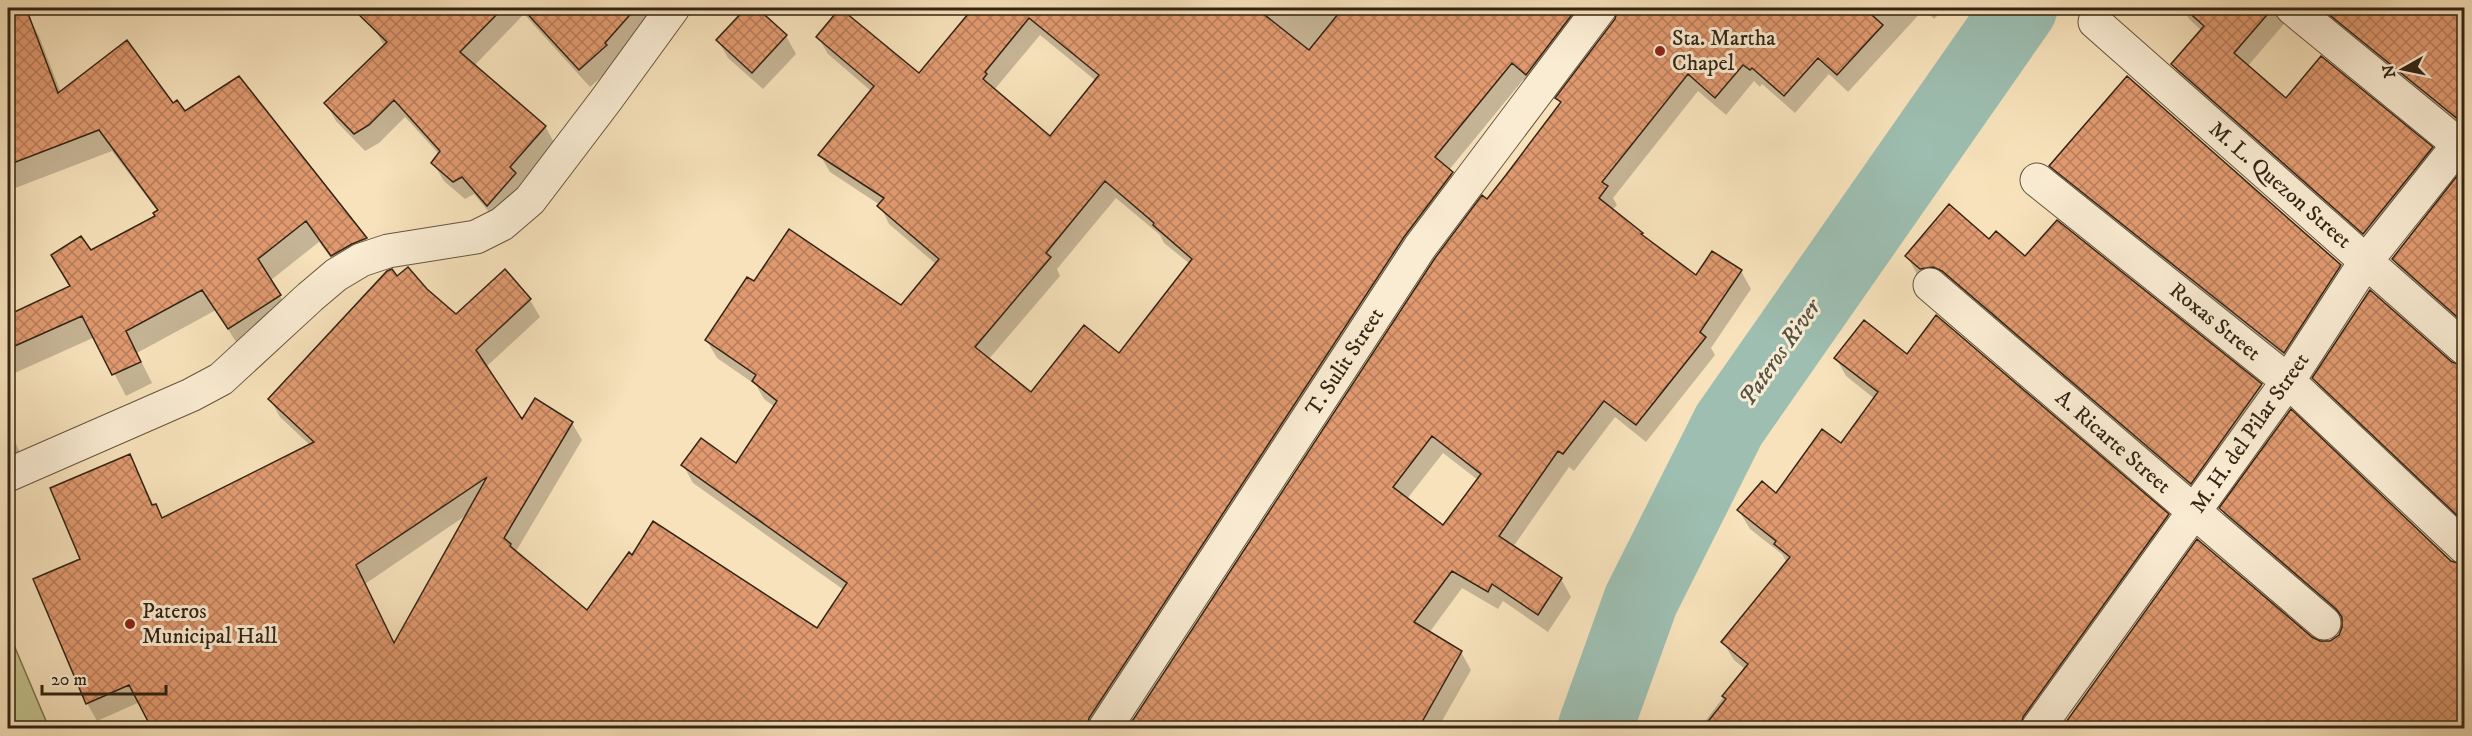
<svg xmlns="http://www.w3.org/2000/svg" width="2472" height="736" font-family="'IM FELL DW Pica',serif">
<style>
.park{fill:#c3c28c;stroke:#7b7350;stroke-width:1.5}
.shadow{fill:#0003;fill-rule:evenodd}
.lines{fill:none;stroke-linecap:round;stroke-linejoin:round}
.river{stroke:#9dbeb1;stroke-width:75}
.building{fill:url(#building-cross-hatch);stroke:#332415;stroke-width:1.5;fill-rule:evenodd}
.minor-casing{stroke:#64543e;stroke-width:35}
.minor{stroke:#faecd3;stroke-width:33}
.poi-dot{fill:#8f2418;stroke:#faecd3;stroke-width:2}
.labels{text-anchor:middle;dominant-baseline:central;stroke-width:6;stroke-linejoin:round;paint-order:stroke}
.poi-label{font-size:22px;fill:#332415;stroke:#faecd3;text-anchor:start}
.street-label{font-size:22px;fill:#332415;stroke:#faecd3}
.water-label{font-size:24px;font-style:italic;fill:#535244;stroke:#faecd3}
</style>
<defs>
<pattern id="building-cross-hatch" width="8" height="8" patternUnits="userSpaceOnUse" patternTransform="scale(1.5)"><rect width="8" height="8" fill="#e19a70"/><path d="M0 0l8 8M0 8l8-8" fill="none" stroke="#b77d5b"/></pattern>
</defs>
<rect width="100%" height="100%" fill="#f7e2bb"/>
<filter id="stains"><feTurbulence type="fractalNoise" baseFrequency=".00333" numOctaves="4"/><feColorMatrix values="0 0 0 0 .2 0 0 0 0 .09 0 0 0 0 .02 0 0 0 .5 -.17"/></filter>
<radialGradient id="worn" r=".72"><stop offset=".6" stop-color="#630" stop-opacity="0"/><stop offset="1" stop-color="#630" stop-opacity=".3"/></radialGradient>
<path class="park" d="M 8,631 L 49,728 L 8,728 Z"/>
<path class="shadow" d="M 394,8 L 681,8 L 590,87 L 524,14 L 474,66 L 545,126 L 555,144 L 521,184 L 525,192 L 498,223 L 474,194 L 465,199 L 444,181 L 433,163 L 439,154 L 405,117 L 379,143 L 365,151 L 336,121 L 326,103 L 385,47 L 374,28 Z
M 748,8 L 755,8 L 786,36 L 796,54 L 763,89 L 728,58 L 718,40 Z
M 958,8 L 1175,8 L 1208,31 L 1226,8 L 1607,8 L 1537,91 L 1523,80 L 1449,170 L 1462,190 L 1102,728 L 1087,719 L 140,702 L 97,721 L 87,703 L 82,560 L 130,456 L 154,506 L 163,519 L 310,445 L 280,417 L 270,399 L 397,278 L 426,290 L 456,316 L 504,272 L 530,300 L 540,317 L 486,367 L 522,422 L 572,423 L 582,440 L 515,553 L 587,612 L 817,630 L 844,590 L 693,483 L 683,465 L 736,465 L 775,407 L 764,399 L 756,385 L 717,358 L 707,341 L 754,283 L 901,307 L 937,265 L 889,224 L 880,205 L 830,172 L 820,155 L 871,91 L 828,54 L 818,37 L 920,75 L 969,15 ZM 1040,35 L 1096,81 L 1050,138 L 994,90 ZM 1116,198 L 1160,235 L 1164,243 L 1190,264 L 1119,355 L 1032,394 L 988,360 L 1060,276 L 1057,269 ZM 468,514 L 395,645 L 365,584 Z
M 1616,8 L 1945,8 L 1934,19 L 1924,9 L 1848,92 L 1829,74 L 1795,113 L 1762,84 L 1760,87 L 1754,81 L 1726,115 L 1698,91 L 1613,198 L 1617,205 L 1612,210 L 1642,234 L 1645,239 L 1697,277 L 1741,271 L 1751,289 L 1711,348 L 1715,355 L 1646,442 L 1615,417 L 1574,471 L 1569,467 L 1513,547 L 1561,579 L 1571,597 L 1548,632 L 1503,601 L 1498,609 L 1462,588 L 1429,633 L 1461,652 L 1471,670 L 1438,728 L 1129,728 L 1487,201 L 1561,105 L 1557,98 L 1616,20 L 1620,9 ZM 1443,453 L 1478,480 L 1443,527 L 1407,499 Z
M 2182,8 L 2298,8 L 2288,14 L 2283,25 L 2247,67 L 2286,100 L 2431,148 L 2442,166 L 2374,251 L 2183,82 L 2173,64 L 2202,31 L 2189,19 Z
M 2307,8 L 2464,8 L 2464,133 Z
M 27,15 L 39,36 L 61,93 L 173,105 L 185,113 L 238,78 L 366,239 L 378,260 L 345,277 L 319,242 L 271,280 L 292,317 L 241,350 L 216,310 L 137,353 L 152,383 L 126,396 L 95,337 L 8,376 L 8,311 L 10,316 L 72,287 L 90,252 L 157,216 L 158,212 L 112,151 L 10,190 L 8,186 L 8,22 Z
M 2051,166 L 2340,266 L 2351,284 L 2294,370 L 2062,184 Z
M 2464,170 L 2464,331 L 2404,277 L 2393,259 Z
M 2057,222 L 2261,385 L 2272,403 L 2201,501 L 1932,287 L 1917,274 L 1907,256 L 1989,241 L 2026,259 Z
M 1907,357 L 2168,515 L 2178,533 L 2037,728 L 1700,728 L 1745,669 L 1734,660 L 1723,642 L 1787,563 L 1782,554 L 1750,529 L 1739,511 L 1776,495 L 1841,445 L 1875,399 L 1846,376 L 1836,358 Z
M 2451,364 L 2464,368 L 2464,528 L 2324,396 L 2314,378 Z
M 8,426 L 25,464 L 8,473 Z
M 2221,509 L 2464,567 L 2464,728 L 2063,728 L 2311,638 L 2320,643 L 2330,642 L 2340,636 L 2344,623 L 2231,526 Z"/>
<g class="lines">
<path class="river" d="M 1595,728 L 1641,600 L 1729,425 L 2020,8"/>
</g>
<path class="building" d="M 8,8 L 26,8 L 58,93 L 127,40 L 173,103 L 177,100 L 185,111 L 239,76 L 367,238 L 352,244 L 331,256 L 306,221 L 258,259 L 281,295 L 228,329 L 202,290 L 126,331 L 141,362 L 112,375 L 82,316 L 8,349 L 8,315 L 70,286 L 51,255 L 81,236 L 91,250 L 155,216 L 153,213 L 158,210 L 99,130 L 8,165 Z
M 352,8 L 503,8 L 460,52 L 546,126 L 510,167 L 516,173 L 487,206 L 462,177 L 453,182 L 431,163 L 440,151 L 394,100 L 369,125 L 354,134 L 324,103 L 387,42 Z
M 522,8 L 636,8 L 605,43 L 607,45 L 579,70 Z
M 746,8 L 757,8 L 787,35 L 752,73 L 716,40 Z
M 840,8 L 919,73 L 973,8 L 1256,8 L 1309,50 L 1343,8 L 1577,8 L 1526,75 L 1512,63 L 1435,157 L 1453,172 L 1404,237 L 1089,718 L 1087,729 L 152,729 L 129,685 L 86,704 L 33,579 L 80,559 L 50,488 L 130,454 L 152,505 L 156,504 L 162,518 L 314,442 L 268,399 L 387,271 L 392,269 L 397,276 L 408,267 L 427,289 L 456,314 L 505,269 L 531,299 L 476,350 L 522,419 L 535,398 L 573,422 L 504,538 L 511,544 L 510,546 L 587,610 L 629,552 L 632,555 L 653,521 L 817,628 L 847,583 L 681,465 L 701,438 L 736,463 L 777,401 L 752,381 L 756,375 L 705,340 L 747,277 L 754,281 L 789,229 L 901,305 L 939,259 L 877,206 L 884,198 L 818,155 L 874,86 L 816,37 ZM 1029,18 L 1099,75 L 1050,136 L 983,79 L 987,74 L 985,72 ZM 1105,181 L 1154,223 L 1153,225 L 1192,259 L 1119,353 L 1084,325 L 1031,392 L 975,347 L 1051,257 L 1046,253 ZM 487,477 L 394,643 L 356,565 Z
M 1618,8 L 1864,8 L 1883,25 L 1837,75 L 1818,58 L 1784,96 L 1752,68 L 1750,70 L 1743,65 L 1715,98 L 1688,74 L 1602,182 L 1608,186 L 1599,198 L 1643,233 L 1641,234 L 1696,275 L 1712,251 L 1742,270 L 1700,332 L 1706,337 L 1636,425 L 1604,401 L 1563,454 L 1558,451 L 1499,536 L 1562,578 L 1538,615 L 1492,584 L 1488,592 L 1452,571 L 1414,622 L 1462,651 L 1418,729 L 1127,729 L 1435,258 L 1482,195 L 1487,199 L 1506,175 L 1561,102 L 1555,98 L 1615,19 ZM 1432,436 L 1481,474 L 1443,525 L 1393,487 Z
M 2184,8 L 2273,8 L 2234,53 L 2286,98 L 2321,56 L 2433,147 L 2363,234 L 2171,64 L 2204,26 Z
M 2321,8 L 2464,8 L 2464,120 L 2459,120 Z
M 2127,76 L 2341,265 L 2284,353 L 2049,166 Z
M 2464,167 L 2464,323 L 2392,259 Z
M 1949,204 L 1989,239 L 1996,231 L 2025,256 L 2057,220 L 2262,384 L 2191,484 L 1942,271 L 1933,267 L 1920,269 L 1905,256 Z
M 2370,290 L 2452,362 L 2464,366 L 2464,522 L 2312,378 Z
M 1936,315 L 2169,514 L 2023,717 L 2020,729 L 1702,729 L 1726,699 L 1722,696 L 1748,664 L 1721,642 L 1790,557 L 1774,544 L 1776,541 L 1737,510 L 1762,481 L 1776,493 L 1822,429 L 1841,443 L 1878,392 L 1834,358 L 1864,320 L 1907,354 Z
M 2291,409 L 2451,561 L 2464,565 L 2464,729 L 2061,729 L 2197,539 L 2312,637 L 2320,641 L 2330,641 L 2339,635 L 2342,627 L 2342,617 L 2336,609 L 2219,508 Z"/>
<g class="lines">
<g class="minor-casing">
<path id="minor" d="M 2292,8 L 2464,149
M 2095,22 L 2464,348
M 2037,180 L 2288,381 L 2464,547
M 1930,285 L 2324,623
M 8,475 L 191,395 L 221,379 L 310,297 L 336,275 L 361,260 L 388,251 L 476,237 L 502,224 L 530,200 L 606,100 L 673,8
M 1105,728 L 1420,247 L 1600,8
M 2038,728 L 2288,381 L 2366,261 L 2464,138"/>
</g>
<use href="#minor" class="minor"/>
</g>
<g class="poi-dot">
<circle cx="1660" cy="51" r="6"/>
<circle cx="130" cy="624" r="6"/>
</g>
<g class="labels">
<g class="poi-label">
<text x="1672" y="38">Sta. Martha<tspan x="1672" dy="25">Chapel</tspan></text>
<text x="142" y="611">Pateros<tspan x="142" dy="25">Municipal Hall</tspan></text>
</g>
<g class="street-label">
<text transform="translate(2280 185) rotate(41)">M. L. Quezon Street</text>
<text transform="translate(2215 322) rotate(39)">Roxas Street</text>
<text transform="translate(1345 362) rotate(-57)">T. Sulit Street</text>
<text transform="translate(2250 433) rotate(-55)">M. H. del Pilar Street</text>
<text transform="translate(2113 442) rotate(41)">A. Ricarte Street</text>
</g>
<g class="water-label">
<text transform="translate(1780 353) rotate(-55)">Pateros River</text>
</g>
</g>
<rect width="2472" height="736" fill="none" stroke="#f7e2bb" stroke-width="30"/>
<rect x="9" y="9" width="2454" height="718" fill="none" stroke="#332415" stroke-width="3"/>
<rect x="15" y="15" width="2442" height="706" fill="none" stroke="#332415" stroke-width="1.5"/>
<g transform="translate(2403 69) rotate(261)" stroke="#faecd3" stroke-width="4.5" paint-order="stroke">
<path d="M0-4.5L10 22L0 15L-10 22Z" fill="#332415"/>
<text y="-9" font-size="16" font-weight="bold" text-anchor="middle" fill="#332415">N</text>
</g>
<path d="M42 685v9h124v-9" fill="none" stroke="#332415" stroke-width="3"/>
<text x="51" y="685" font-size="18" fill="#332415" stroke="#faecd3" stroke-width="4.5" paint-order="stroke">20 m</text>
<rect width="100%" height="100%" filter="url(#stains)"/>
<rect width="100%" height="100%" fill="url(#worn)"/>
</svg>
